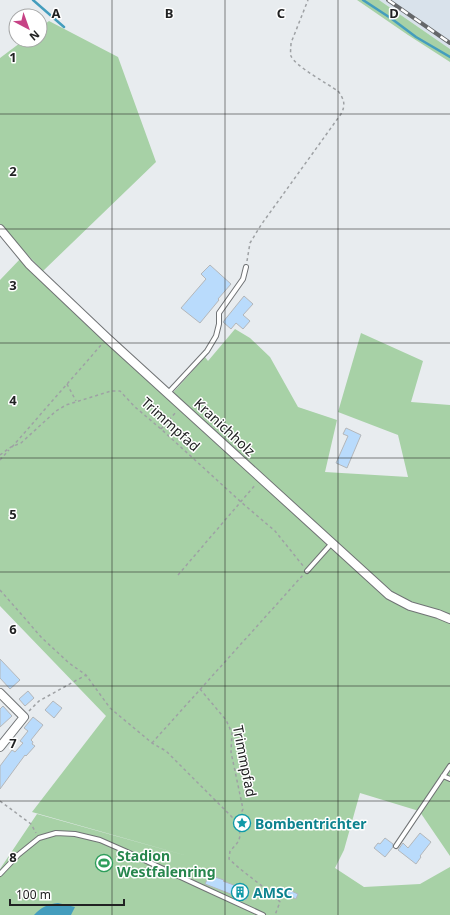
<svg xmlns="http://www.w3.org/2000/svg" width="450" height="915" font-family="'Noto Sans',sans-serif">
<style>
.built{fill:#d9e2eb}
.green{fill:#a7d1a6}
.water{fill:#449dbd}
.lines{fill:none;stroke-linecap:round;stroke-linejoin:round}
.stream{stroke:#449dbd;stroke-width:2.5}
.building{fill:#b9dbfc;stroke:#b4b7ba}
.service-casing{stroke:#707375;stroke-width:6}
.minor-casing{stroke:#707375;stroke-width:10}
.path{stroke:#9ea1a4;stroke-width:1.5;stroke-dasharray:3 3;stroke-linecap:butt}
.service{stroke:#fff;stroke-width:4}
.minor{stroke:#fff;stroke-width:8}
.rail-casing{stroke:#656769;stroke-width:4}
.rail{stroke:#fff;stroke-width:2.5;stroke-dasharray:8;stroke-linecap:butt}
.grid{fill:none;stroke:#212223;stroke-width:1;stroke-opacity:0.55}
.labels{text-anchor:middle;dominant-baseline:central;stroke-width:3;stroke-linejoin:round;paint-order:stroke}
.street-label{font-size:14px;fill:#212223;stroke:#fff}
.culture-label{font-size:14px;font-weight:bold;fill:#0d838f;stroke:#fff;text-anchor:start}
.leisure-label{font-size:14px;font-weight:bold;fill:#27864d;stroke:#fff;text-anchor:start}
.grid-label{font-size:13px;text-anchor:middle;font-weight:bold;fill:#212223;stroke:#fff;stroke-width:3;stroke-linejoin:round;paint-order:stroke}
</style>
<rect width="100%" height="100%" fill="#e8ecef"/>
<path class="built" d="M 379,0 L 450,0 L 450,49 L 388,6 Z"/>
<path class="green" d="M 357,0 L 379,0 L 450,49 L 450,62 L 408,35 Z
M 49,21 L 118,57 L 156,162 L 43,271 L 0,226 L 0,58 L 24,40 L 40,40 L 40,28 Z
M 22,257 L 169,397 L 205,357 L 208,361 L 235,329 L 250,338 L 270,357 L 298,407 L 337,420 L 325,472 L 408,477 L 398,435 L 338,412 L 361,333 L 423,361 L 411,402 L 450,405 L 450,778 L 443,775 L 419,811 L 360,793 L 344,850 L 335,868 L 364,887 L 420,884 L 450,867 L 450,915 L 0,915 L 0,869 L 37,814 L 191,857 L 32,812 L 106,716 L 0,606 L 0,280 Z
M 444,777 L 450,780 L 450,856 L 420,812 Z"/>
<path class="water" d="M 58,903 L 75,907 L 71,915 L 34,915 C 41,907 48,904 58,903 Z"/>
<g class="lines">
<path class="stream" d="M 33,0 L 64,27
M 363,0 L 392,19 L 416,37 L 450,57"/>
</g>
<path class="building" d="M 210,265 L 231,284 L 218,299 L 219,300 L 200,323 L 181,308 L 206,279 L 201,274 Z
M 244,296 L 253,304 L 243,315 L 250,321 L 243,329 L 236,323 L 231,329 L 223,322 Z
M 346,428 L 361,435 L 347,468 L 336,463 L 348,436 L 343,434 Z
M 0,659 L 20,680 L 10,689 L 0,678 Z
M 28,691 L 34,698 L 25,706 L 19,699 Z
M 53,701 L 62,708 L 54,718 L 45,710 Z
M 3,706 L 12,716 L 0,727 L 0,709 Z
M 33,717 L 43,725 L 31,740 L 33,742 L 32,744 L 35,746 L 26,756 L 25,755 L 0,789 L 0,766 L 12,750 L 15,752 L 23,743 L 20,741 L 28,731 L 24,728 Z
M 420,833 L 431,842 L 420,856 L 421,857 L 416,864 L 398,850 L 403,843 L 408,848 Z
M 385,838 L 393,844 L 393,847 L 385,857 L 374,848 L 378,843 L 380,844 Z
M 209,875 L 224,880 L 223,881 L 250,891 L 246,900 L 205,884 Z
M 285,888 L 298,894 L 296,899 L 283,893 Z"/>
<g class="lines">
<g class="service-casing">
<path id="service" d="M 168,393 L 207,351 L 216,336 L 219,324 L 219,313 L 243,279 L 246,267
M 307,571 L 332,543
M 443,776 L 450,779
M 396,846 L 450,766
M 0,874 L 18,855 L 39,838 L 56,833 L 75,834 L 100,840 L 125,851 L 202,887 L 263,915"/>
</g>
<g class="minor-casing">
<path id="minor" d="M 0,229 L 29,264 L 107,338 L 389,595 L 410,606 L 438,614 L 450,619
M 0,693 L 24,717 L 0,747"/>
</g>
<path class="path" d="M 247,261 L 250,243 L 261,225 L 341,114 C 346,105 344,99 338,91 C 328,84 295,66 291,56 C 290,52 291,48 291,43 L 308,0
M 67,384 L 76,401
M 161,429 L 177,411
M 12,447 L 102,344
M 0,455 L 11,447 L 21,443 L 56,411 L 66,405 L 111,391 L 120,391 L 135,407 L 161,429 L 241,502 L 275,531 L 304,567
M 0,460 L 9,450
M 178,575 L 256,484
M 0,590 L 42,638 L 69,663 L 86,675 L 110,708 L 152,743 L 166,751 L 237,822 C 242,837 241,840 230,851 L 229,859 L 239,868 L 276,897 L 280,902 L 275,915
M 200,689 L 226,720 L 232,733 L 231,752 L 243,809 L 237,822
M 29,711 L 39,701 L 86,675
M 152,743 L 303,575
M 0,801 L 31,824 L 36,833"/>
<use href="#service" class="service"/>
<use href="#minor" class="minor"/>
<g class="rail-casing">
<path id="rail" d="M 388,0 L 450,43"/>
</g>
<use href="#rail" class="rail"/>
</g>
<path class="grid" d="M 112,0 L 112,915M 225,0 L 225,915M 338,0 L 338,915M 0,114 L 450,114M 0,229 L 450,229M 0,343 L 450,343M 0,458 L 450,458M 0,572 L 450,572M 0,686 L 450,686M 0,801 L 450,801"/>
<defs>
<g id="sight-ring" transform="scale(0.9)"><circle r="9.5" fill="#fff" stroke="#0f9aa8" stroke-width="1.5"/><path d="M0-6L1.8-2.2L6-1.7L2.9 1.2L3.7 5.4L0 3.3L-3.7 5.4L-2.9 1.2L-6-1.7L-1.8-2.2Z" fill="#0f9aa8"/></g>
<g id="stadium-ring" transform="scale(0.9)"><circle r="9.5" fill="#fff" stroke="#2e9e5b" stroke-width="1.5"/><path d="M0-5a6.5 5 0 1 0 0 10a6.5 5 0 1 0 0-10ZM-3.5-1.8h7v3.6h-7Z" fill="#2e9e5b"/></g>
<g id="building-ring" transform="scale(0.9)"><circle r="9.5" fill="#fff" stroke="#0f9aa8" stroke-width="1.5"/><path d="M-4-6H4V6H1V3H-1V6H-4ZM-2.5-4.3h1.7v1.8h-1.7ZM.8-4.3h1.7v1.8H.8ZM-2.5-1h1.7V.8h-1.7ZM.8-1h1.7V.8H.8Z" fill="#0f9aa8"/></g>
</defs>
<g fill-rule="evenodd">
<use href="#sight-ring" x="242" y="823"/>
<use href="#stadium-ring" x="104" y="863"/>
<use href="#building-ring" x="240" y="892"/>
</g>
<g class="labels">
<g class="street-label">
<text transform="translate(171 424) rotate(42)">Trimmpfad</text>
<text transform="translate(225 427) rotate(43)">Kranichholz</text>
<text transform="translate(245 761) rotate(79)">Trimmpfad</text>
</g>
<g class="culture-label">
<text x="255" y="823">Bombentrichter</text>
<text x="253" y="892">AMSC</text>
</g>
<g class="leisure-label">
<text x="117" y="855">Stadion<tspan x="117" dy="16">Westfalenring</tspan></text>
</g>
</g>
<g class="grid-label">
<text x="56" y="18">A</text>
<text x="169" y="18">B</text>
<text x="281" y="18">C</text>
<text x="394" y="18">D</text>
<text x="13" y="62">1</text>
<text x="13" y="176">2</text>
<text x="13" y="290">3</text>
<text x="13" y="405">4</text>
<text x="13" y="519">5</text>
<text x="13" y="634">6</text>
<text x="13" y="748">7</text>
<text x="13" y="862">8</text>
</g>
<g transform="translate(28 28) rotate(139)"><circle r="19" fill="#ffffff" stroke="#a6a7a7"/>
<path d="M0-3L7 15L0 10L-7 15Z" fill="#c74386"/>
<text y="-6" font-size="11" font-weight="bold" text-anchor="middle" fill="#212223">N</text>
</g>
<path d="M10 899v6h114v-6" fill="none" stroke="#212223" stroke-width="2"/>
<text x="16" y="899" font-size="12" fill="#212223" stroke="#ffffff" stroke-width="3" paint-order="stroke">100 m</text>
</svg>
